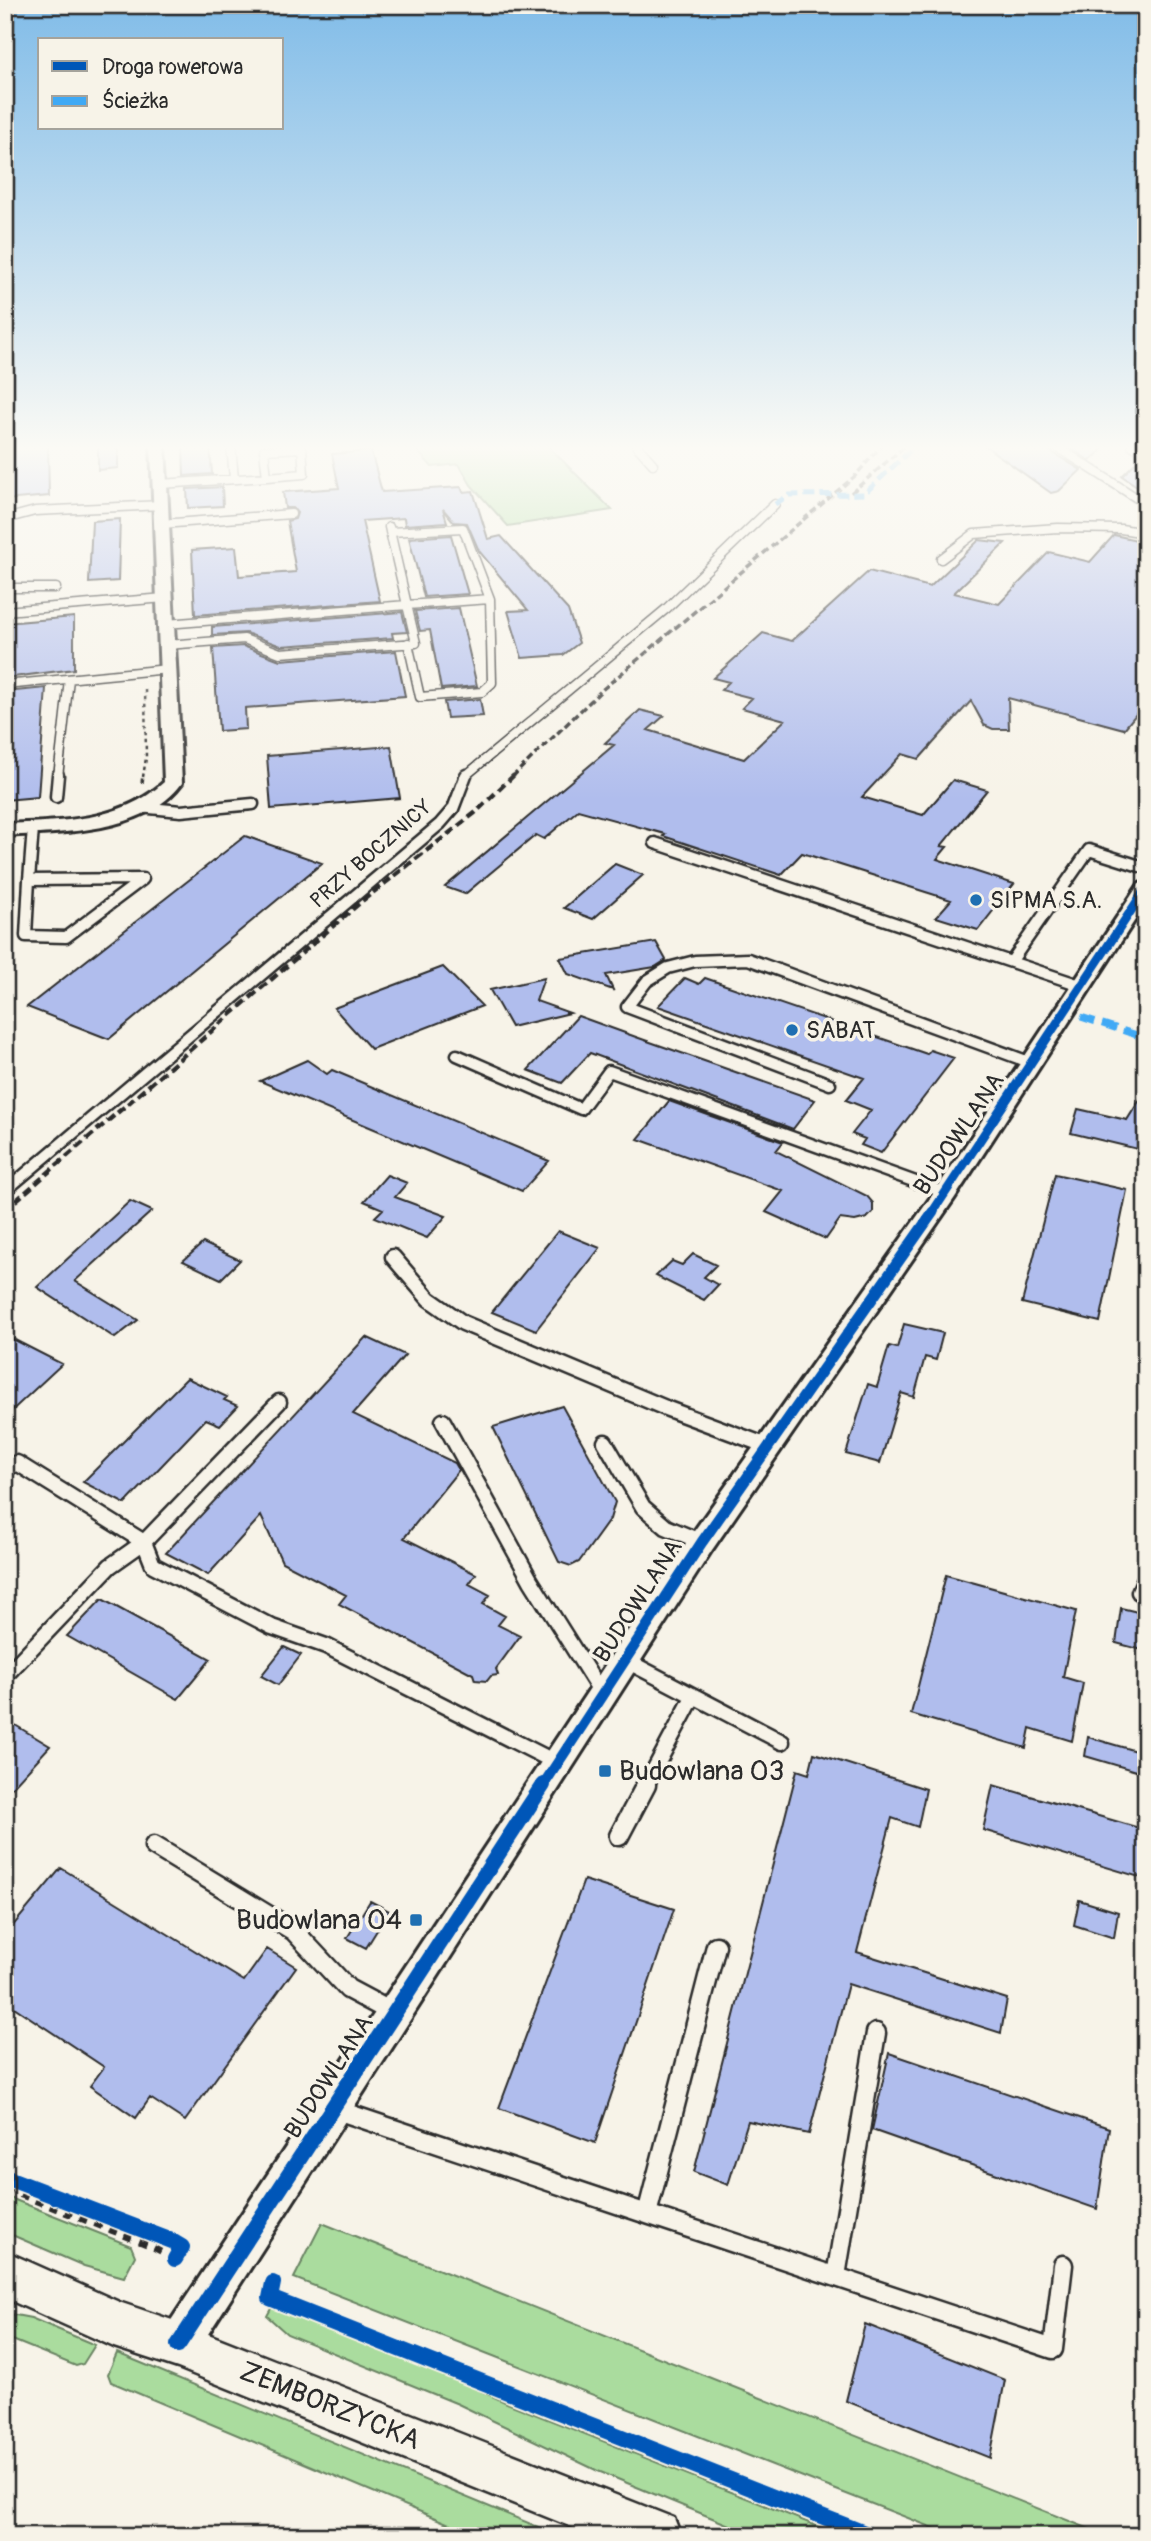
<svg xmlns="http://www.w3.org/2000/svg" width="1151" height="2541" font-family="Pangolin,sans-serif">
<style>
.green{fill:#aadc9e;stroke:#6a8464;stroke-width:2}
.building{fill:#b0bded;stroke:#2b2b2b;stroke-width:2}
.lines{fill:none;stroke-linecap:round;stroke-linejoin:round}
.service-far3-casing{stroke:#2b2b2b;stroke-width:11}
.service-far2-casing{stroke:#2b2b2b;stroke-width:15}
.service-far1-casing{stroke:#2b2b2b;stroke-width:19}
.service-casing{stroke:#2b2b2b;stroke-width:23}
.minor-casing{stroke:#2b2b2b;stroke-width:6}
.tertiary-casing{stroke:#2b2b2b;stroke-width:5}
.path-far2{stroke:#2b2b2b;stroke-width:2.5;stroke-dasharray:3.5 3.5;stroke-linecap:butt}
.path-far1{stroke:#2b2b2b;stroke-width:3.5;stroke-dasharray:4.5 4.5;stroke-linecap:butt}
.path{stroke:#2b2b2b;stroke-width:6;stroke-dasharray:8 8;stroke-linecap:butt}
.service-far3{stroke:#f7f3e8;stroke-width:8}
.service-far2{stroke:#f7f3e8;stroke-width:10}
.service-far1{stroke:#f7f3e8;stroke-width:14}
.service{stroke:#f7f3e8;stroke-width:18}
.minor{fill:#f7f3e8;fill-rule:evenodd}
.tertiary{fill:#f7f3e8;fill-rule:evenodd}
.rail-far1{stroke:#2b2b2b;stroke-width:3.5;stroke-dasharray:7 3.5;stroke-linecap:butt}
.rail{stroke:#2b2b2b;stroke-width:4.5;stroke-dasharray:9 4.5;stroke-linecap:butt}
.quiet-far1{stroke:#3fa9f5;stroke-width:5;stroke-dasharray:11 5;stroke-linecap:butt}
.quiet{stroke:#3fa9f5;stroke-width:7;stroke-dasharray:15 7;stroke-linecap:butt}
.cycleway-far2-casing{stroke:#f7f3e8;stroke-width:12}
.cycleway-far1-casing{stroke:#f7f3e8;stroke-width:16}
.cycleway-casing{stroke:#f7f3e8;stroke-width:20}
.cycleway-far2{stroke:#0057b8;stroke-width:9}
.cycleway-far1{stroke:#0057b8;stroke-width:11}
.cycleway{stroke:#0057b8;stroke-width:16}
.poi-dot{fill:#1f6fb2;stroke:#f7f3e8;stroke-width:2.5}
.labels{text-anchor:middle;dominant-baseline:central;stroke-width:7;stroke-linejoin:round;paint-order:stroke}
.far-street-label{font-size:21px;fill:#2b2b2b;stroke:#f7f3e8}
.poi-label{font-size:24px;fill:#2b2b2b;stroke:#f7f3e8;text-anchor:start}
.street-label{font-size:24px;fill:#2b2b2b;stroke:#f7f3e8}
.near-poi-label{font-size:28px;fill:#2b2b2b;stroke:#f7f3e8;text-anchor:start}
.near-street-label{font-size:28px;fill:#2b2b2b;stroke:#f7f3e8}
</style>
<rect width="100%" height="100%" fill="#f7f3e8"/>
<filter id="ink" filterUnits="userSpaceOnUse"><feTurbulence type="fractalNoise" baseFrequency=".0143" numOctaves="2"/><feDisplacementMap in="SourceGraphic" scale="14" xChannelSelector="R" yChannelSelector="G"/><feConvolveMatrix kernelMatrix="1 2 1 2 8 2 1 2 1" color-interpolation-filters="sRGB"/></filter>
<g filter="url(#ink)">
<path class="green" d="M 412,445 L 547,445 L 612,510 L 508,526 L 471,485 L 459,464 L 432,467 Z
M 5,2196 L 131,2246 L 135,2256 L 124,2277 L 84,2266 L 5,2232 Z
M 322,2223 L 1107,2536 L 954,2536 L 294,2278 Z
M 274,2303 L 425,2365 L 507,2403 L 842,2536 L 756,2536 L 598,2471 L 458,2404 L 287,2334 L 267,2316 Z
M 5,2313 L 31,2318 L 95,2345 L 83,2364 L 76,2366 L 5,2337 Z
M 117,2353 L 560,2536 L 478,2536 L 111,2382 L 108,2374 Z"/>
<path class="building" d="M 5,445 L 48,445 L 49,496 L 5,500 Z
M 98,445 L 118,445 L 118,468 L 98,470 Z
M 210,445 L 212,474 L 184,476 L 183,446 Z
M 984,445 L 1048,445 L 1050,451 L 1081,470 L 1059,491 L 1051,493 Z
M 1066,445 L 1107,445 L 1090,461 Z
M 371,451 L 382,492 L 461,487 L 463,492 L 473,491 L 488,539 L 501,536 L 568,610 L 579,643 L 563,655 L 522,658 L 508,611 L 528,610 L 479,551 L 467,523 L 454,522 L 443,509 L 447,522 L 405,525 L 404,518 L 362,521 L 380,601 L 195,615 L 192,550 L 236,547 L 239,576 L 296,572 L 287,521 L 295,519 L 297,513 L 293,508 L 285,508 L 283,492 L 339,488 L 332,454 Z
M 1140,458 L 1146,460 L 1146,492 L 1122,476 Z
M 222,487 L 223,506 L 188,508 L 187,489 Z
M 120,519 L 118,581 L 89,583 L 92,521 Z
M 451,535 L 468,594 L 424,597 L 409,538 Z
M 1114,535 L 1146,542 L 1146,702 L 1124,729 L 1008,698 L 1009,729 L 993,729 L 984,725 L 971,701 L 919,759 L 902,754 L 862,797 L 923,815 L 953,780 L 987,790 L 941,846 L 947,847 L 937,859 L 1014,884 L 978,930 L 936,917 L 951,900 L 802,853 L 781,875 L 663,836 L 665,834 L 578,810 L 544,839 L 536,835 L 465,894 L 445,887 L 614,745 L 605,743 L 640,710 L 664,716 L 648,730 L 744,759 L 785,720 L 742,708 L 752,698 L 721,690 L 729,682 L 713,678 L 763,633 L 792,641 L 869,571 L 930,587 L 979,540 L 1005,543 L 954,593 L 999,604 L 1049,552 L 1090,562 Z
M 459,608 L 477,686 L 441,689 L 430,630 L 420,631 L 415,611 Z
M 402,612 L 407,632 L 392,633 L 393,638 L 281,646 L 246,633 L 212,635 L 212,627 Z
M 74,617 L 74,669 L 5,678 L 5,623 Z
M 243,646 L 280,660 L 396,651 L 405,696 L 245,708 L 246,729 L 219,731 L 213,648 Z
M 46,688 L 38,797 L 5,800 L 5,692 Z
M 480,699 L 483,716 L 447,718 L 444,702 Z
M 391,746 L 400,798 L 271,809 L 267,756 Z
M 245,836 L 322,863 L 109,1039 L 27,1007 Z
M 615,864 L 643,875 L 593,919 L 564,908 Z
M 656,942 L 666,960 L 655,967 L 606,975 L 613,990 L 568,974 L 560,958 Z
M 443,967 L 482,1006 L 371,1049 L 334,1008 Z
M 544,978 L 536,1001 L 570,1013 L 511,1027 L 490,990 Z
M 685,978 L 699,984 L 705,978 L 927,1054 L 930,1050 L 954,1058 L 881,1153 L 861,1145 L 865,1139 L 852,1134 L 871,1110 L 846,1100 L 864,1078 L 658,1006 Z
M 578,1016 L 636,1037 L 815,1100 L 793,1129 L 590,1053 L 562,1083 L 528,1070 Z
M 307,1060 L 327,1074 L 332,1070 L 549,1161 L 522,1191 L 260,1081 Z
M 1146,1090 L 1146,1151 L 1071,1133 L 1078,1109 L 1127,1120 Z
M 669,1101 L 783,1142 L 776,1151 L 867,1196 L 873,1203 L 873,1212 L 867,1218 L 855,1221 L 840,1219 L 826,1239 L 766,1212 L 783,1191 L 638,1139 Z
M 1055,1174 L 1127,1190 L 1100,1322 L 1022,1303 Z
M 387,1175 L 407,1183 L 395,1197 L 446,1216 L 427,1238 L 375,1217 L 383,1209 L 364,1201 Z
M 130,1201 L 152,1211 L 75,1281 L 138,1320 L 115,1338 L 37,1287 Z
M 558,1231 L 600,1248 L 536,1330 L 492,1312 Z
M 203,1243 L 240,1260 L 221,1279 L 183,1261 Z
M 693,1254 L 716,1265 L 704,1277 L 718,1285 L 704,1300 L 656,1276 L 672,1261 L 682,1265 Z
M 904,1324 L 943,1333 L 936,1360 L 925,1357 L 914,1397 L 901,1393 L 880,1463 L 846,1454 L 868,1384 L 877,1387 L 889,1346 L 897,1348 Z
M 5,1335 L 62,1364 L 5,1417 Z
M 366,1337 L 405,1355 L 353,1414 L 455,1463 L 459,1470 L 404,1538 L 476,1574 L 469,1584 L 490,1595 L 483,1604 L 505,1616 L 498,1625 L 520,1636 L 496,1669 L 498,1675 L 491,1676 L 487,1681 L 475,1680 L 473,1674 L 339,1604 L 346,1595 L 282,1562 L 261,1516 L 208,1575 L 166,1553 Z
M 187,1378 L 227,1397 L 224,1400 L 238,1406 L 220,1425 L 206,1419 L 125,1504 L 83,1482 Z
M 562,1406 L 615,1502 L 610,1519 L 579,1562 L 571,1566 L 559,1562 L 493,1427 Z
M 946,1575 L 1076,1611 L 1063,1677 L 1083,1683 L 1072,1741 L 1030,1728 L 1026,1748 L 911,1714 Z
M 102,1599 L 211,1659 L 178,1699 L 67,1636 Z
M 1121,1608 L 1146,1614 L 1146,1651 L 1116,1643 Z
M 284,1647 L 301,1655 L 278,1685 L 261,1676 Z
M 5,1719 L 50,1746 L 5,1795 Z
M 1088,1737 L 1146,1754 L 1146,1774 L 1085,1756 Z
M 814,1753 L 926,1789 L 918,1827 L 892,1818 L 857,1952 L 1007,1999 L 1001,2033 L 848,1984 L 809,2134 L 748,2121 L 728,2185 L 694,2172 L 797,1770 L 809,1774 Z
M 993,1785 L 1146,1830 L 1146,1879 L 983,1830 Z
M 61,1868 L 244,1981 L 267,1949 L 296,1967 L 185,2121 L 150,2098 L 136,2118 L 90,2086 L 104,2067 L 5,2001 L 5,1935 Z
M 584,1880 L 674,1909 L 595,2143 L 499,2108 Z
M 1079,1900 L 1118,1912 L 1114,1938 L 1074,1925 Z
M 370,1901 L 389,1911 L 366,1948 L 347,1938 Z
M 889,2053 L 1109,2128 L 1097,2209 L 872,2130 Z
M 865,2324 L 1005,2380 L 990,2458 L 846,2401 Z"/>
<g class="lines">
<g class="service-far3-casing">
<path id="service-far3" d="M 231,445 L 234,479
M 636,445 L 653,464
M 1054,445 L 1146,504
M 1132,445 L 1146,454
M 302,448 L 304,474 L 267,477 L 264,450 Z
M 160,484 L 267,477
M 5,519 L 35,511 L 162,505
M 162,524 L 291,514
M 941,559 L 974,534 L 1058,528 L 1121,529 L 1146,533
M 5,588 L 56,588
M 5,611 L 165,598
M 166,624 L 407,605 L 389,527
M 408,643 L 420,697 L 482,692 L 492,683 L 490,599
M 167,645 L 244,639 L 280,653 L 416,643 L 407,605 L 490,599 L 463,528 L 390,532
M 5,685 L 168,669
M 58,777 L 69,679
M 464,777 L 666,609 L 775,504"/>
</g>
<g class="service-far2-casing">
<path id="service-far2" d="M 56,797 L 58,775
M 139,807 L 181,811 L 253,804
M 655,843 L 1011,962 L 1089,850 L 1146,868
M 143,879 L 66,937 L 26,936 L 29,880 Z
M 29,880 L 33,828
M 1011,962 L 1083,986
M 457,1055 L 581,1109 L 609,1071 L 946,1193
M 830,1084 L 627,1007 L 647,981 L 668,968 L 695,961 L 748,959 L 1032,1063
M 5,1191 L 440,824 L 453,809 L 466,775"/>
</g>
<g class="service-far1-casing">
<path id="service-far1" d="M 393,1257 L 429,1299 L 463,1323 L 668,1409 L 770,1447
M 443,1421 L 531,1581 L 602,1694
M 605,1442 L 643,1507 L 666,1527 L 702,1542
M 5,1469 L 17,1463 L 144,1542 L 153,1565 L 272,1627 L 326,1646 L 557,1763
M 1139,1592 L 1146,1576
M 625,1660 L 782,1742
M 5,1676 L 110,1566 L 144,1542 L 279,1402
M 645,1787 L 693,1697"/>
</g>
<g class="service-casing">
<path id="service" d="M 619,1836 L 646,1785
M 154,1846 L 294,1931 L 348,1989 L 393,2013
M 334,2109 L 647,2214 L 716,1946
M 647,2214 L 1053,2349 L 1063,2265
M 836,2276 L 876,2033"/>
</g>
<g class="minor-casing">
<path id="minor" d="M 151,445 L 165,445 L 182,783 C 145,834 62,832 5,836 L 5,824 C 60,821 122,822 164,782 Z
M 1146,882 L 1146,903 L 954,1199 L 712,1550 L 192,2359 L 178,2364 L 164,2359 L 159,2345 L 164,2331 L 692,1534 L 938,1187 L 1139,884 Z"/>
</g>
<g class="tertiary-casing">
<path id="tertiary" d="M 5,2251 L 119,2302 L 178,2322 L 674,2518 L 681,2536 L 594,2536 L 178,2368 L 114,2347 L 5,2298 Z"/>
</g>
<path class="path-far2" d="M 143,777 L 146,758 L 145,687"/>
<path class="path-far1" d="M 142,783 L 143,775"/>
<path class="path" d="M 5,2189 L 148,2245 L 175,2259"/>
<use href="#service-far3" class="service-far3"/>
<use href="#service-far2" class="service-far2"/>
<use href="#service-far1" class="service-far1"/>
<use href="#service" class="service"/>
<use href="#minor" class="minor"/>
<use href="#tertiary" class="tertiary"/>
<path class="rail-far1" d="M 851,493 L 906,445
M 512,777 L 603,689 L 855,476 L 882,445"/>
<path class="rail" d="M 5,1210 L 362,901 L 475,813 L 514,775"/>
<path class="quiet-far1" d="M 775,504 L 789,495 L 864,494 L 916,445"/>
<path class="quiet" d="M 1081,1017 L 1146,1038"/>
<g class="cycleway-far2-casing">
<path id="cycleway-far2" d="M 932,1213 L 1146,888"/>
</g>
<g class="cycleway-far1-casing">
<path id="cycleway-far1" d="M 542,1787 L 702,1542 L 933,1212"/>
</g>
<g class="cycleway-casing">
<path id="cycleway" d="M 5,2177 L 172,2241 L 182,2247 L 175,2259
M 273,2283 L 270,2298 L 872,2536
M 178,2345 L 543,1785"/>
</g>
<use href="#cycleway-far2" class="cycleway-far2"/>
<use href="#cycleway-far1" class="cycleway-far1"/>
<use href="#cycleway" class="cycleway"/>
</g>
</g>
<linearGradient id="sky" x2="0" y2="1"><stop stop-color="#81bce8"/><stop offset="0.56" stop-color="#fbfaf5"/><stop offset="1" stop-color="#fbfaf5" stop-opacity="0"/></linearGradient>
<rect width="1151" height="800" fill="url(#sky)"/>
<g class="poi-dot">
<circle cx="976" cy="900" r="7"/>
<circle cx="792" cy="1030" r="7"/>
<rect x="598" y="1764" width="14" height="14" rx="3.5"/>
<rect x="409" y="1913" width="14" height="14" rx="3.5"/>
</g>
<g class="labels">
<g class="far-street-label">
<text transform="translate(371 854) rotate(-41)">PRZY BOCZNICY</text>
</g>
<g class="poi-label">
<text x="990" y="900">SIPMA S.A.</text>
<text x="806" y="1030">SABAT</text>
</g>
<g class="street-label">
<text transform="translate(959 1134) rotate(-56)">BUDOWLANA</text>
<text transform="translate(638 1601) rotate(-57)">BUDOWLANA</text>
<text transform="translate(329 2077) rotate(-57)">BUDOWLANA</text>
</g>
<g class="near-poi-label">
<text x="619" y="1771">Budowlana 03</text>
<text x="402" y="1920" text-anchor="end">Budowlana 04</text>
</g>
<g class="near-street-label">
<text transform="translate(330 2406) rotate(22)">ZEMBORZYCKA</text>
</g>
</g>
<rect width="1151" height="2541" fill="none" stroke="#f7f3e8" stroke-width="28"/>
<rect x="14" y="14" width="1123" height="2513" fill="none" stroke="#2b2b2b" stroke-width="2.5" filter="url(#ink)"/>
<rect x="38" y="38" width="245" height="91" fill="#f7f3e8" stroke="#a5a39c" stroke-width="2"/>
<rect x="52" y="61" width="35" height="10" fill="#0057b8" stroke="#a5a39c" stroke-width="2"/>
<text x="102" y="74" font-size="21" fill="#2b2b2b">Droga rowerowa</text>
<rect x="52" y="96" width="35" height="10" fill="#3fa9f5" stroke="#a5a39c" stroke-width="2"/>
<text x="102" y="108" font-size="21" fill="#2b2b2b">Ścieżka</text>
</svg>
